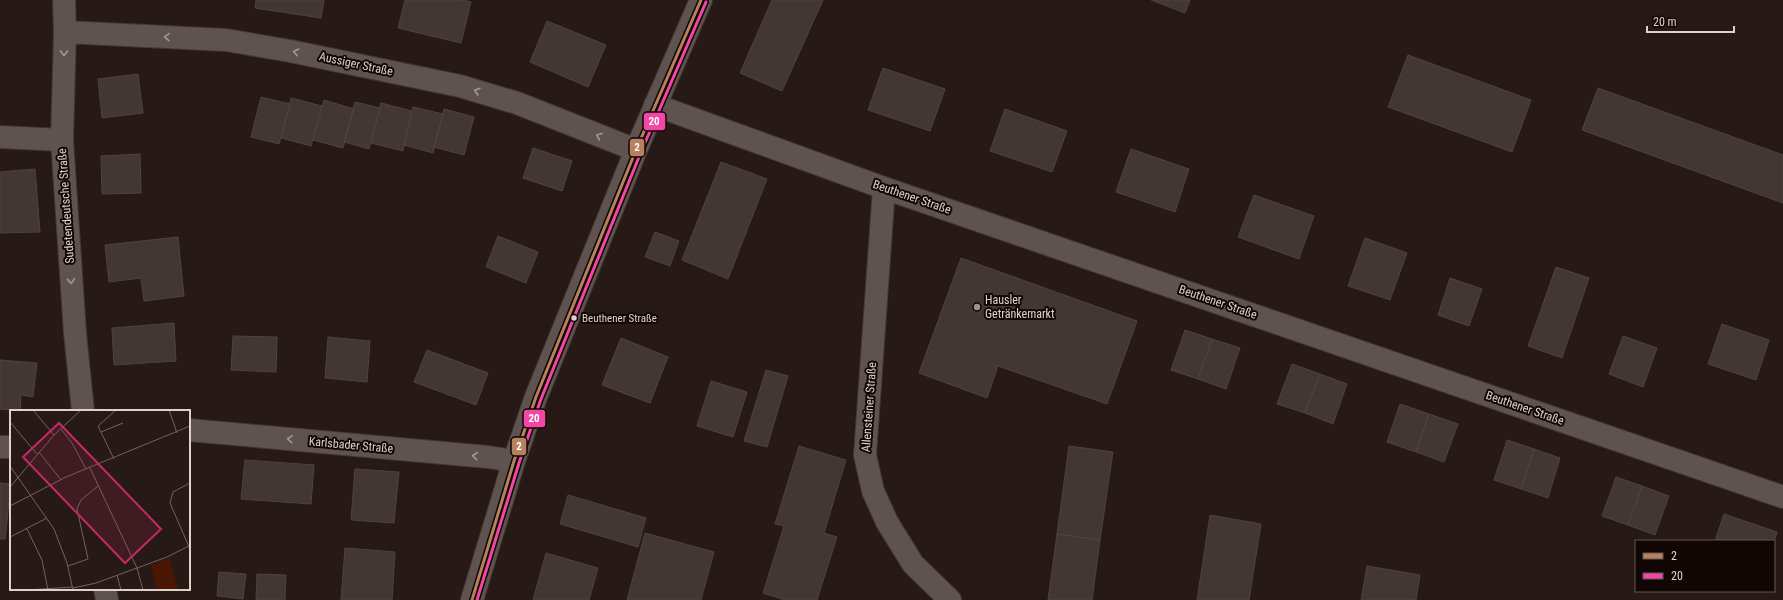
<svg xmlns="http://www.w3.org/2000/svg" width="1783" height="600" font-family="'Roboto Condensed',sans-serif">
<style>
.building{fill:#423733;stroke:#4e433f}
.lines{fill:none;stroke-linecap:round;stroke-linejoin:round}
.minor-casing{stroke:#423633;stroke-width:24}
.minor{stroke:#5e534f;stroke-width:22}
.bus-1-casing{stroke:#100603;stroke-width:6}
.bus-2-casing{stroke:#100603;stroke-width:6}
.bus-1{stroke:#b6815c;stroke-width:3}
.bus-2{stroke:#f346a5;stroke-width:3}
.oneway{stroke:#a69892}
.poi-dot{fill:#9f908a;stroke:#100603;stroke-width:1.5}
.bus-dot{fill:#e0d0c9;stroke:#100603;stroke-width:1.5}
.labels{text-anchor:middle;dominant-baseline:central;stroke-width:4;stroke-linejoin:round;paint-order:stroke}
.bus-label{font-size:11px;fill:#e0d0c9;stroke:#100603;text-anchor:start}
.street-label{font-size:12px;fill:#e0d0c9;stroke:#100603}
.poi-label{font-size:12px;fill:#e0d0c9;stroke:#100603;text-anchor:start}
.inset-road{fill:none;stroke:#71635e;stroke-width:1}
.view{fill:#c52a66;fill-opacity:0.15;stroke:#c52a66;stroke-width:2}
.inset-edge{fill:none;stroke:#e0d0c9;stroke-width:2}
.line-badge{stroke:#100603;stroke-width:1.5}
.badge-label{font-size:11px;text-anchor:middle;font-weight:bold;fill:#fff}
</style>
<rect width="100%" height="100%" fill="#271a16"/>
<path class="building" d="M 256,0 L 324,0 L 321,18 L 255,8 Z
M 405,0 L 463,0 L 471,2 L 461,43 L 398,28 Z
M 772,0 L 823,0 L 782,91 L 740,73 Z
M 1151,0 L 1190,0 L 1185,13 Z
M 547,21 L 606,45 L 588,87 L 530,62 Z
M 1408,55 L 1531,100 L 1512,152 L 1388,107 Z
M 883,68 L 945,89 L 930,131 L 868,110 Z
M 138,74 L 143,113 L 102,118 L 98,79 Z
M 1598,88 L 1783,155 L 1783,203 L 1582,130 Z
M 261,97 L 290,104 L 279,144 L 251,137 Z
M 291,98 L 322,106 L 311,146 L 281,138 Z
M 324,100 L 354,109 L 343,148 L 313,140 Z
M 355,102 L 380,108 L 369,149 L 344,142 Z
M 381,103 L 412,111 L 403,151 L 371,143 Z
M 413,107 L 443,114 L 433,153 L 404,145 Z
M 444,109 L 474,117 L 464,155 L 434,147 Z
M 1005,109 L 1067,131 L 1052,172 L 990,151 Z
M 533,148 L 572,161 L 562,191 L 523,178 Z
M 1131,149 L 1189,169 L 1175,212 L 1116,192 Z
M 140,154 L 141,193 L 102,194 L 101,156 Z
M 721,162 L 767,179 L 728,279 L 682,260 Z
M 35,169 L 40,232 L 0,233 L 0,172 Z
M 1254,195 L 1314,216 L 1299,259 L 1238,237 Z
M 655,232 L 679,241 L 670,266 L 645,257 Z
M 498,236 L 538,252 L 526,283 L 486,267 Z
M 178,237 L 184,296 L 144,301 L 141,278 L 109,282 L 105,245 Z
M 1365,238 L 1407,253 L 1390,300 L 1348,286 Z
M 961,258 L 1137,321 L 1107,404 L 998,366 L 987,398 L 919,373 Z
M 1556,267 L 1589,278 L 1562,358 L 1528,346 Z
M 1450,278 L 1482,289 L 1469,326 L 1438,315 Z
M 174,323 L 176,361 L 114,365 L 112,328 Z
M 1722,324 L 1769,340 L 1756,380 L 1708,364 Z
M 1185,330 L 1212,339 L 1198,379 L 1171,370 Z
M 233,336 L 277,337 L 276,372 L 231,370 Z
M 1623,336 L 1657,348 L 1643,387 L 1609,374 Z
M 328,337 L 370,341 L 367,382 L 325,378 Z
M 621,338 L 668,357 L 650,403 L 602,385 Z
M 1212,339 L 1240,348 L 1226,389 L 1198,379 Z
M 427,350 L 488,373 L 476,405 L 414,382 Z
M 0,360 L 37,363 L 33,397 L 21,395 L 20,411 L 0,409 Z
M 1292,364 L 1320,374 L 1305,413 L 1277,404 Z
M 766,370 L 788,376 L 767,447 L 744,441 Z
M 1320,374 L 1347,384 L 1333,424 L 1305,413 Z
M 711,381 L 747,392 L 733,437 L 697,426 Z
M 1400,404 L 1429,414 L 1416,452 L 1387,442 Z
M 1429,414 L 1458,424 L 1444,462 L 1416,452 Z
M 1507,440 L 1534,449 L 1521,489 L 1494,480 Z
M 799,446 L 846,460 L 824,533 L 837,537 L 817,600 L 785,600 L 763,593 L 784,526 L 775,524 Z
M 1069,446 L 1113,452 L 1100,540 L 1057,534 Z
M 1534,449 L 1560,458 L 1548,498 L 1521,489 Z
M 245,460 L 314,465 L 311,504 L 241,499 Z
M 355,469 L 399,472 L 394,523 L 351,520 Z
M 1616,477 L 1642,486 L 1628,525 L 1602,516 Z
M 0,483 L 11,484 L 5,539 L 0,539 Z
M 1642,486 L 1669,496 L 1655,535 L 1628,525 Z
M 568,495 L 646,518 L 638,547 L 560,524 Z
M 1724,514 L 1777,532 L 1774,542 L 1774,541 L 1715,541 Z
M 1210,515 L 1261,524 L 1249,600 L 1197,600 Z
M 645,533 L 714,552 L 701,600 L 627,600 Z
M 1057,534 L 1100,540 L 1092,600 L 1048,600 Z
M 345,548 L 395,552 L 392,600 L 341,600 Z
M 546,553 L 598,568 L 589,600 L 533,600 Z
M 1367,566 L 1420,575 L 1416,600 L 1361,600 Z
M 219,572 L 246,574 L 243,599 L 217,596 Z
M 257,574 L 286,575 L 285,600 L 256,600 Z"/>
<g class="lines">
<g class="minor-casing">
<path id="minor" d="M 64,0 L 65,32 L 62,140 L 75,333 L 83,411
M 65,32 L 226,40 L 290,51 L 460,86 L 517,103 L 636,150
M 655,105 L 884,188 L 1783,497
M 0,137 L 62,140
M 884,188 L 865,455 L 873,491 L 887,522 L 913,564 L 950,600
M 189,430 L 488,457 L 514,461
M 0,447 L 11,447
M 105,589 L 107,600
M 472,600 L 514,461 L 536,397 L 636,150 L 701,0"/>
</g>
<use href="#minor" class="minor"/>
<g class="bus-1-casing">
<path id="bus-1" d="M 472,600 L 514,461 L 536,397 L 636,150 L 701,0"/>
</g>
<g class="bus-2-casing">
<path id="bus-2" d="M 477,600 L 519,463 L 541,399 L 641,152 L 706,2"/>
</g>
<use href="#bus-1" class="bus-1"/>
<use href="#bus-2" class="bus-2"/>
</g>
<defs><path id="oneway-chevron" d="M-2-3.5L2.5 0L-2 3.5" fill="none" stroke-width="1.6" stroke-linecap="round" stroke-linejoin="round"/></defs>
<g class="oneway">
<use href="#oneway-chevron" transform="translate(167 37) rotate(-177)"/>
<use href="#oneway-chevron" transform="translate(296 52) rotate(-168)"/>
<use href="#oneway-chevron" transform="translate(64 53) rotate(91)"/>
<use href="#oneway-chevron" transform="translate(477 91) rotate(-163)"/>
<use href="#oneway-chevron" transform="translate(599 136) rotate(-158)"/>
<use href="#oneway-chevron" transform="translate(71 281) rotate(86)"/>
<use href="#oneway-chevron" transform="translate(290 439) rotate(-175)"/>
<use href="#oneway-chevron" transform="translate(475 456) rotate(-175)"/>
</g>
<circle class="poi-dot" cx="977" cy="307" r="4"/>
<circle class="bus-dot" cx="574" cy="318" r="3.5"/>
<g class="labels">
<g class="bus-label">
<text x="582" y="318">Beuthener Straße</text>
</g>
<g class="street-label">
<text transform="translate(356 64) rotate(12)">Aussiger Straße</text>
<text transform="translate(912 197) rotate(19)">Beuthener Straße</text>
<text transform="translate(66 206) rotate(-94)">Sudetendeutsche Straße</text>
<text transform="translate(1218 302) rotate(19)">Beuthener Straße</text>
<text transform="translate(869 407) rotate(-86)">Allensteiner Straße</text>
<text transform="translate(1525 408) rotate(19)">Beuthener Straße</text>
<text transform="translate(351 445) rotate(5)">Karlsbader Straße</text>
</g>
<g class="poi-label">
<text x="985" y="300">Hausler<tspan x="985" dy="14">Getränkemarkt</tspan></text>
</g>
</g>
<g transform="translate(10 410)">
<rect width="180" height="180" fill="#271a16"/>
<path d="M 160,148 L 168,180 L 146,180 L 141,155 Z" fill="#491703"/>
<path class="inset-road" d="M 23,0 L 44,25M 159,0 L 167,23M 0,12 L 27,44M 51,19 L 62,33 L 76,59M 91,22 L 113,13M 29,42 L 51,70M 104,49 L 88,16 L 106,0M 0,56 L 44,119 L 57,153 L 63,180M 80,58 L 127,158 L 133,180M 180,73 L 163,82 L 160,93 L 180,139M 0,77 L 44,25 L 71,0M 0,96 L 56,67 L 180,16M 17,119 L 32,150 L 38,180M 0,127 L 37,108M 58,156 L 78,149 L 67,99 L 71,90 L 88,76M 107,165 L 111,180M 63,178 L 86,173 L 157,147 L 179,136M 17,180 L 63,177"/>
<path class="view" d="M 49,13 L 151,119 L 115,153 L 13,47 Z"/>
<rect width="180" height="180" class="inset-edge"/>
</g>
<g class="line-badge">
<rect x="643" y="112" width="23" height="19" rx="4" fill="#f346a5"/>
<rect x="629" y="138" width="16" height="19" rx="4" fill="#b6815c"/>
<rect x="523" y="409" width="23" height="19" rx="4" fill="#f346a5"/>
<rect x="511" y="437" width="16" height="19" rx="4" fill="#b6815c"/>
</g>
<g class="badge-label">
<text x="654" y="125">20</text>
<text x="637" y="151">2</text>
<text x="534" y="422">20</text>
<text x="519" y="450">2</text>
</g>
<rect x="1635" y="540" width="140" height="52" fill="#100603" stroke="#635752"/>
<rect x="1643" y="553" width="20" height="6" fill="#b6815c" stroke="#635752"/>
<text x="1671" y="560" font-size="12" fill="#e0d0c9">2</text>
<rect x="1643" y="573" width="20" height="6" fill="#f346a5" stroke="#635752"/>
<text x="1671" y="580" font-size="12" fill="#e0d0c9">20</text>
<path d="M1647 26v6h87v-6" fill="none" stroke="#e0d0c9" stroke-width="2"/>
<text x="1653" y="26" font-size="12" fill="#e0d0c9" stroke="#100603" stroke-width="3" paint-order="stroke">20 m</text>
</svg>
